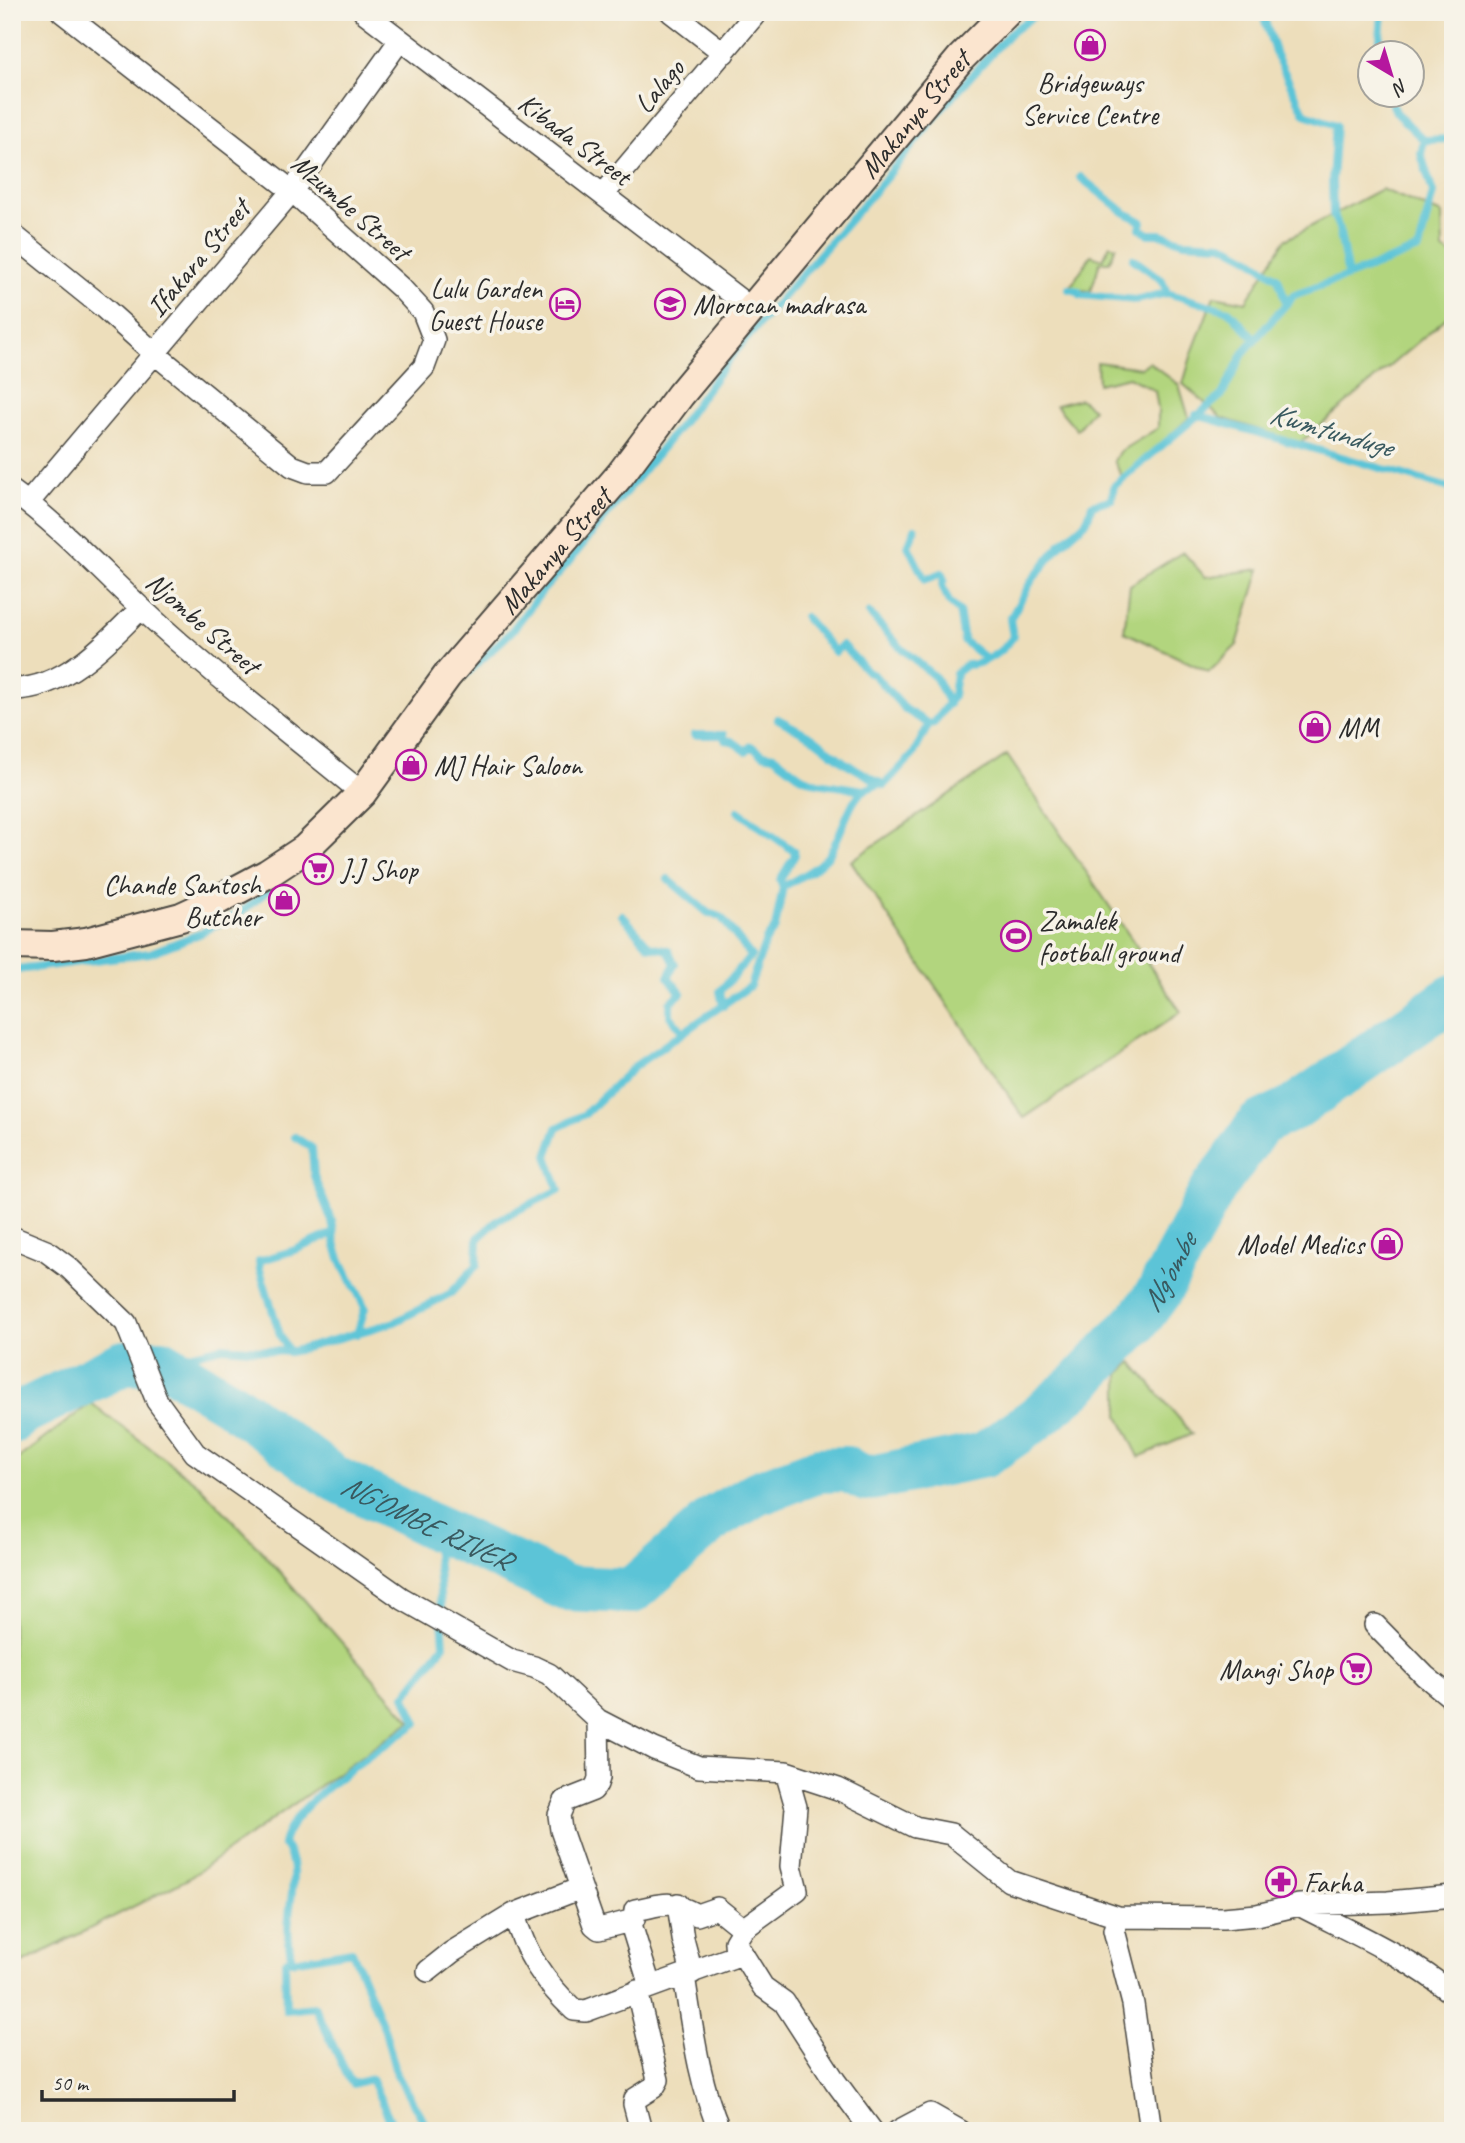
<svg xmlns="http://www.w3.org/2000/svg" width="1465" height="2143" font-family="Caveat,sans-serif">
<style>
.grass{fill:#b2d57e;stroke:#6e8054;stroke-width:2}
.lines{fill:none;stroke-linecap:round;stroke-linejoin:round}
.stream{stroke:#5bc4d7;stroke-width:8}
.river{stroke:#5bc4d7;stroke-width:46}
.street-casing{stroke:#484641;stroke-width:24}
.secondary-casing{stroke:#484641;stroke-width:32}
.street{stroke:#fff;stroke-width:21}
.secondary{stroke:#fbe5cf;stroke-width:28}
.labels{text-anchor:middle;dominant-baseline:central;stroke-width:7;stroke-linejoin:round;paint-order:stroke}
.poi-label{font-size:28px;fill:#2b2b2b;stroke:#f7f3e8;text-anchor:start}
.street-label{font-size:28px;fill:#2b2b2b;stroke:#f7f3e8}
.water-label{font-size:30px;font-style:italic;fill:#39595f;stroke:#f7f3e8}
</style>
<rect width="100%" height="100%" fill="#f7f3e8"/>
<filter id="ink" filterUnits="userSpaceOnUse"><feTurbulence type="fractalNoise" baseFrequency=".0143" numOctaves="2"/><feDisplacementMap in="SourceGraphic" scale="14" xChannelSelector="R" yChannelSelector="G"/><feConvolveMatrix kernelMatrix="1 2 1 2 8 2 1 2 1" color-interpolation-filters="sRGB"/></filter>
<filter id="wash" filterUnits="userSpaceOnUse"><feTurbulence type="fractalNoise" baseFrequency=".00686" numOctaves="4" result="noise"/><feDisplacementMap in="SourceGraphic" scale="28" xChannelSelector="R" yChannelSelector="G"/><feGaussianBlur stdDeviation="1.57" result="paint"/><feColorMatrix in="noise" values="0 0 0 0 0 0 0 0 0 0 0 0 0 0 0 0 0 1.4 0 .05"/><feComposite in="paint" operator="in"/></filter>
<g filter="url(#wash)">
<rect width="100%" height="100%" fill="#eddebb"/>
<path class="grass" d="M 1381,189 L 1442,214 L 1443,250 L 1453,256 L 1453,312 L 1300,443 L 1222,418 L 1183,384 L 1192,353 L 1214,296 L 1246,302 L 1285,240 Z
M 1110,245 L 1116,247 L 1109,262 L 1100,262 L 1091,291 L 1069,289 L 1091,255 L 1103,259 Z
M 1097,362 L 1141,368 L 1149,362 L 1179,385 L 1189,418 L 1123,478 L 1114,461 L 1119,452 L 1158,428 L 1158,409 L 1155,391 L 1129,377 L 1098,384 Z
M 1080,399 L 1093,409 L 1077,430 L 1056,405 Z
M 1183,552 L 1205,577 L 1260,569 L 1237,645 L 1209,672 L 1124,632 L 1130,585 Z
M 1007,755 L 1181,1012 L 1024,1118 L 851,861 Z
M 1132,1362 L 1192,1434 L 1139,1457 L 1119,1416 L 1119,1374 Z
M 91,1403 L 199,1485 L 256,1545 L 411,1721 L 188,1879 L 12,1968 L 12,1463 Z"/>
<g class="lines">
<path class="stream" d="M 1379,52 L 1382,12
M 1388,94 L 1397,114 L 1424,140
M 1080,177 L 1124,212 L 1142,222 L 1140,228 L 1149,234 L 1160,234 L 1184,242 L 1223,244 L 1251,259 L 1278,278 L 1286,303
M 1133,259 L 1162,280 L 1167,293 L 1229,311 L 1255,339
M 1348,276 L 1419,249 L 1433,193 L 1421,154 L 1424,140 L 1453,139
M 1069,289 L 1078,291 L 1081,295 L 1136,300 L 1167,293
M 1196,415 L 1453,489
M 915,529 L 908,546 L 925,580 L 941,573 L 944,579 L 942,585 L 949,602 L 959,611 L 964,641 L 986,659
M 869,613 L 900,647 L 936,678 L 949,704
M 805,617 L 835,652 L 842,645 L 868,672 L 874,675 L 906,710 L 929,724
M 465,675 L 511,632 L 543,590 L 567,564 L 682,423 L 729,359 L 886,178 L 950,99 L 1010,33 L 1039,12
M 778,719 L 812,737 L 844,762 L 884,785
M 695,735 L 724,735 L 725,740 L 732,741 L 746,751 L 751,746 L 763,754 L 774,756 L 800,776 L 817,783 L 864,790
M 738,811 L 794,851 L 795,855 L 780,880 L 783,887
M 668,879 L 708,913 L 721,917 L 751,956 L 720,991 L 723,1006
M 622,915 L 649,946 L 668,950 L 675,964 L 668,977 L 681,993 L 670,1003 L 670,1016 L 683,1032
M 12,968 L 17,970 L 150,953 L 199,934 L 243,911 L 280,880
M 334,1233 C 335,1259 355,1284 365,1308 L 357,1334
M 289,1352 L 280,1335 L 260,1270 L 259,1261 L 295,1250 L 334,1233 L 332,1221 L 314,1176 L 312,1148 L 295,1137
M 162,1362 L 222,1347 L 289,1352 L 302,1349 L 395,1322 L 451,1293 L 477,1265 L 478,1238 L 498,1220 L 559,1190 L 547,1156 L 557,1128 L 585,1114 L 635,1066 L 750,986 L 766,940 L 775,928 L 783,887 C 799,877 816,870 828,856 C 841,838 849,798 865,790 C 870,787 876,786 881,783 L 884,785 L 913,755 L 929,724 L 934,723 L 953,696 L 956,673 L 966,665 C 984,665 1002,652 1013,637 L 1010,619 L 1032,580 L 1060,545 L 1087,521 L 1092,505 L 1112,499 L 1114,486 L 1222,395 L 1244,352 L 1294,295 L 1348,276 L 1339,228 L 1333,214 L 1332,180 L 1336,125 L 1305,114 L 1276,55 L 1262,12
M 292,1961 L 352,1951 L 385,2031 L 396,2073 L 429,2131
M 379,2131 L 378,2128 L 390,2120 L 371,2079 L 353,2084 L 349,2079 L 315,2007 L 286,2010 L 285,1963 L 287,1960 L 292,1961 C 289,1947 287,1932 289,1917 C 291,1894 300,1862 283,1844 C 291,1802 382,1748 417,1723 L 405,1696 L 444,1645 L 435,1528"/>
<path class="river" id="s1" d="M 12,1421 L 27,1410 L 124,1363 L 162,1362 L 230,1403 L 334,1478 L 435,1528 L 566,1588 L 632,1591 L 716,1517 L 758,1493 L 819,1470 L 846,1469 L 866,1479 L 984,1455 L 1033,1421 L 1078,1384 L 1140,1318 L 1159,1292 L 1214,1187 L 1231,1165 L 1259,1124 L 1295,1107 L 1453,997"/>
</g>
</g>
<g filter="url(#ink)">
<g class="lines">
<g class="street-casing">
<path id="street" d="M 364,12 L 752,309
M 671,12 L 724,53
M 603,195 L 757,12
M 12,234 L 104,308 L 154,353 L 292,466 L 308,472 L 327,472 L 424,367 L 434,340 L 423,312 L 401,288 L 292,191 L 62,12
M 12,491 C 60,526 99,569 142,609 C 212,674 288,732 362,793
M 28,503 L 292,191 L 400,40
M 12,689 C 63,690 108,642 141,608
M 12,1237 L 46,1251 L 69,1268 L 126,1323 L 157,1401 L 195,1453 L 403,1599 L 512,1661 L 534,1667 L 549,1674 L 598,1720 L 654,1749 L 699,1767 L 786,1772 L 838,1789 L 915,1827 L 951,1834 L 1009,1881 L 1118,1917 L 1223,1918 L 1257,1915 L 1299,1905 L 1388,1902 L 1453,1896
M 1375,1625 L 1425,1676 L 1453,1699
M 598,1720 L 599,1778 L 597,1784 L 593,1790 L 565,1801 L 559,1815 L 561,1830 L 594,1925 L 599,1929 L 630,1921 L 650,1986
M 786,1772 L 796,1807 L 791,1866 L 797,1890 L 743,1929 L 735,1942 L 763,1987 L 784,2002 L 835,2081 L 872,2131
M 678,1904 L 683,1939 L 692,1973
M 1301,1906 C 1353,1933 1407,1956 1453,1994
M 514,1914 C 525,1953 544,1982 574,2010 L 586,2011 C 636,1992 686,1974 736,1956 L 735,1942
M 1118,1917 L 1114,1930 L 1133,2004 L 1151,2131
M 630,1921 L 634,1919 L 635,1910 C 667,1904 667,1899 697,1915 L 717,1908 L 743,1929
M 428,1971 L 452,1952 L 514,1914 L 581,1888
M 684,1976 C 692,2026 699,2085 720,2131
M 637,1991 L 658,2080 L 654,2087 L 635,2099 L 634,2104 L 641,2131
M 898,2131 L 930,2114 L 960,2131"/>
</g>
<g class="secondary-casing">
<g id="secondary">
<path id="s2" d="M 12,945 L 53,946 L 86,942 L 181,917 L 220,899 L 267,874 L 305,849 L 362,793 L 447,676 L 620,475 L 680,395 L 961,58 L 1007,12"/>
</g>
</g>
<use href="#street" class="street"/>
<use href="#secondary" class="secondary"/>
</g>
</g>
<defs>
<g id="shop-ring" transform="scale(1.575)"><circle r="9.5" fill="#f7f3e8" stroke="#b5179e" stroke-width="1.5"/><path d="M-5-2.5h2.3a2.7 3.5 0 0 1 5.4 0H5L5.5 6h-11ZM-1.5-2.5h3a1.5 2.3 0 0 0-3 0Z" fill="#b5179e"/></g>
<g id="hotel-ring" transform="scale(1.575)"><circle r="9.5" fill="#f7f3e8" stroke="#b5179e" stroke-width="1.5"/><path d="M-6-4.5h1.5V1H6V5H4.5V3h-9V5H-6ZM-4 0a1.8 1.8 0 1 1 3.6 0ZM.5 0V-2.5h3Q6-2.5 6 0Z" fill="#b5179e"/></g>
<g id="school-ring" transform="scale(1.575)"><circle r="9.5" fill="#f7f3e8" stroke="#b5179e" stroke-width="1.5"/><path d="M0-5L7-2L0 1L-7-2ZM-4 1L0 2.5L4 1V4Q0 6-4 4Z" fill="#b5179e"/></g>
<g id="supermarket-ring" transform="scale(1.575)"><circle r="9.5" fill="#f7f3e8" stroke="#b5179e" stroke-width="1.5"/><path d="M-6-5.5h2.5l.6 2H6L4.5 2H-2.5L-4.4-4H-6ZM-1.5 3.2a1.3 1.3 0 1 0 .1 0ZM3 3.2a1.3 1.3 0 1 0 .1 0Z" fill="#b5179e"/></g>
<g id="stadium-ring" transform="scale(1.575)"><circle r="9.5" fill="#f7f3e8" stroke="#b5179e" stroke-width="1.5"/><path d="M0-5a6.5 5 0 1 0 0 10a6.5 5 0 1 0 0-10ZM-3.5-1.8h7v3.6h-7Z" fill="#b5179e"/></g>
<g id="pharmacy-ring" transform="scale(1.575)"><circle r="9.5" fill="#f7f3e8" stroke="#b5179e" stroke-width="1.5"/><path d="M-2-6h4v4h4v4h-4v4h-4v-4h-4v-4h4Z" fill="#b5179e"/></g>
</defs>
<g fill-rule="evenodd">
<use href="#shop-ring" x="1090" y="45"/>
<use href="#hotel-ring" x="565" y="304"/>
<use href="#school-ring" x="670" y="304"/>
<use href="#shop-ring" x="1315" y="727"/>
<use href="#shop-ring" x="411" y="765"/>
<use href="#supermarket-ring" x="318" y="869"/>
<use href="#shop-ring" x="284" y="900"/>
<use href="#stadium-ring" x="1016" y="936"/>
<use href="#shop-ring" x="1387" y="1244"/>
<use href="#supermarket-ring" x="1356" y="1669"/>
<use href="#pharmacy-ring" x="1281" y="1882"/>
</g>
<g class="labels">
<g class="poi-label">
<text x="1090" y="82" text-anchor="middle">Bridgeways<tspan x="1090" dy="32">Service Centre</tspan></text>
<text x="542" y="288" text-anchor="end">Lulu Garden<tspan x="542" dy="32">Guest House</tspan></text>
<text x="693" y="304">Morocan madrasa</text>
<text x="1338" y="727">MM</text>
<text x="434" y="765">MJ Hair Saloon</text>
<text x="341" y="869">J.J Shop</text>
<text x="261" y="884" text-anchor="end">Chande Santosh<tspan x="261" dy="32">Butcher</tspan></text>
<text x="1039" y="920">Zamalek<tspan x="1039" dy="32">football ground</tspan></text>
<text x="1364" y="1244" text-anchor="end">Model Medics</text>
<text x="1333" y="1669" text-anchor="end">Mangi Shop</text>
<text x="1304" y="1882">Farha</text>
</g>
<g class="street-label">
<text transform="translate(659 86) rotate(-50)">Lalago</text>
<text stroke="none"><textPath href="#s2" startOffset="1270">Makanya Street</textPath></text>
<text transform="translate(575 139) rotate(37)">Kibada Street</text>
<text transform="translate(351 207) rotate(41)">Mzumbe Street</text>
<text transform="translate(198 258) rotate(-50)">Ifakara Street</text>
<text stroke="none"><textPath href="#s2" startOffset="704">Makanya Street</textPath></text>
<text transform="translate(203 623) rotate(41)">Njombe Street</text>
</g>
<g class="water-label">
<text transform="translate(1331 430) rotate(16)">Kwmtunduge</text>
<text stroke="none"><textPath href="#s1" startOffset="1353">Ng'ombe</textPath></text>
<text stroke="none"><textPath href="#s1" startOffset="474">NG'OMBE RIVER</textPath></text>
</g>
</g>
<rect width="1465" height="2143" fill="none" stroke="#f7f3e8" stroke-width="42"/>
<g transform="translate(1391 74) rotate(142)"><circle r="33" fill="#f7f3e8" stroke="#a5a39c" stroke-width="2"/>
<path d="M0-5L12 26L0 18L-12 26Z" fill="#b5179e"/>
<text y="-10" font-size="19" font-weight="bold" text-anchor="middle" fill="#2b2b2b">N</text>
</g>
<path d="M42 2090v10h192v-10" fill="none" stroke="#2b2b2b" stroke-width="3.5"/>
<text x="52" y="2090" font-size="21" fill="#2b2b2b" stroke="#f7f3e8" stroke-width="5" paint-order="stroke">50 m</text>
</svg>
